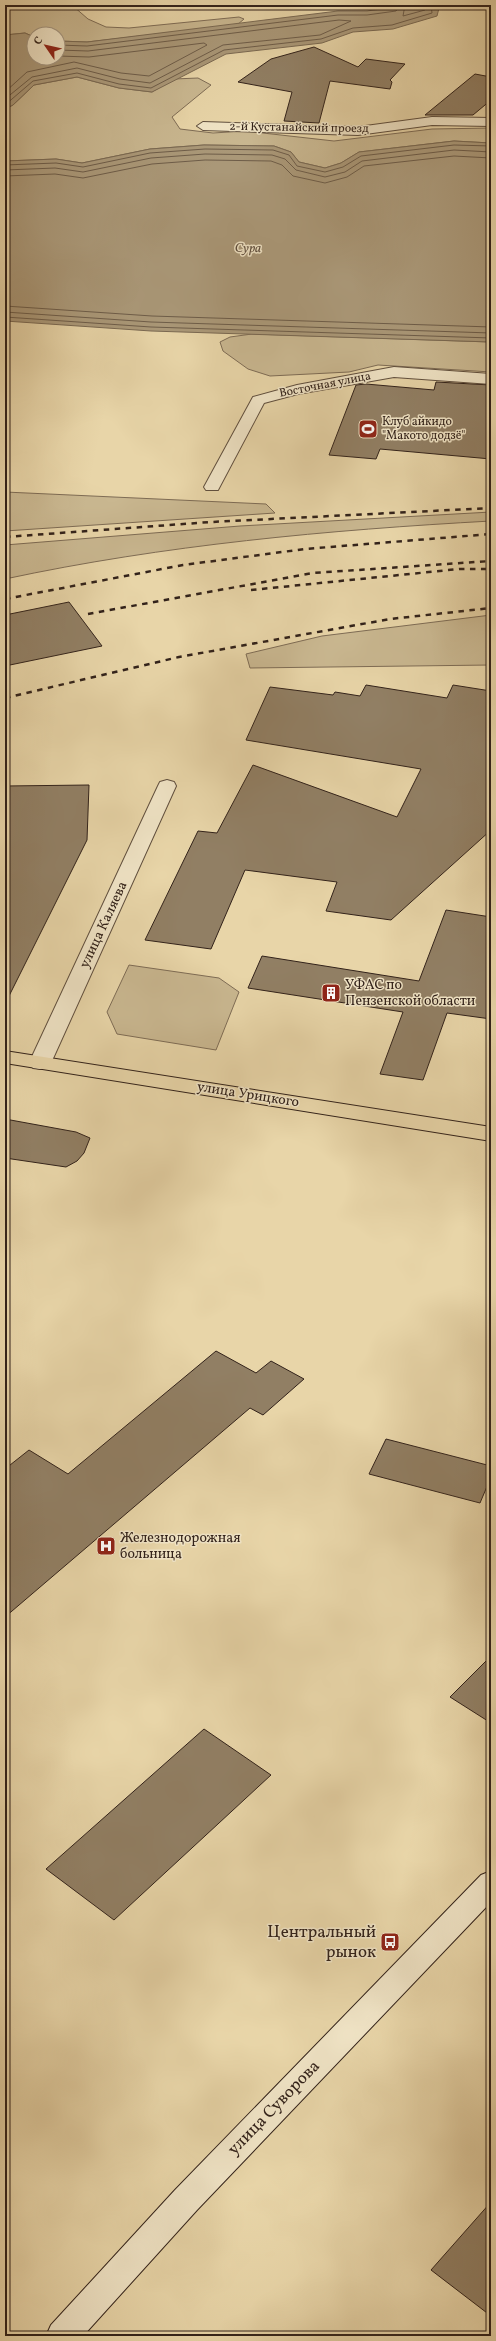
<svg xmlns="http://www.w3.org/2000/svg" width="496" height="2341" font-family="Vollkorn,serif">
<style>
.green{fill:#c9b790;stroke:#7e6c55}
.water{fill:#aa9878;stroke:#7a6952}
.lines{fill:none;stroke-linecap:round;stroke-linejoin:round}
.shore{stroke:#6e5d49;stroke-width:1}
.building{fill:#917f64;stroke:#32221a}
.street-casing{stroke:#604f3e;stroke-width:2}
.secondary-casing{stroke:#32221a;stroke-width:2}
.primary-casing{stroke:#32221a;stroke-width:2}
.street{fill:#f0e4c6;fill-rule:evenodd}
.secondary{fill:#f0e4c6;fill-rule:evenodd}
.primary{fill:#e8d5a8;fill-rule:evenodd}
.rail{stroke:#32221a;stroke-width:2.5;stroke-dasharray:5.5 5.5;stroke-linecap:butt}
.labels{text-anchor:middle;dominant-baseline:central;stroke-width:3;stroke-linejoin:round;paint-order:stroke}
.far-street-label{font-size:12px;fill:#32221a;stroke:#f0e4c6}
.far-poi-label{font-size:12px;fill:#32221a;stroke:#f0e4c6;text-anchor:start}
.far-water-label{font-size:13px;font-style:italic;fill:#5c4b3b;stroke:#f0e4c6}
.street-label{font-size:14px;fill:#32221a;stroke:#f0e4c6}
.poi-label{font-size:14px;fill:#32221a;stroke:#f0e4c6;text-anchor:start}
.near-poi-label{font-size:17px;fill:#32221a;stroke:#f0e4c6;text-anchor:end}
.near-street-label{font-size:17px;fill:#32221a;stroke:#f0e4c6}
</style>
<rect width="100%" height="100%" fill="#e8d5a8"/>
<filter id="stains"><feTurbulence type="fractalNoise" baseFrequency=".005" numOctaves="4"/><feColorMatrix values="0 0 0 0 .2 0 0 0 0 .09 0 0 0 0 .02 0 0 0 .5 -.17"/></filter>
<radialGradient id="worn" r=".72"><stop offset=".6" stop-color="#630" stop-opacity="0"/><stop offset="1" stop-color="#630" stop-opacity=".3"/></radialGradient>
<path class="green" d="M 5,5 L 73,6 L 88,19 L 106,27 L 129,28 L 239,17 L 244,19 L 237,25 L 87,42 L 58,41 L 58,34 L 34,34 L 34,37 L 25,33 L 5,35 Z
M 77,77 L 119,88 L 152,92 L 174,79 L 198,78 L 211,85 L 172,117 L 180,129 L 213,133 L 245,131 L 334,141 L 432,129 L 491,128 L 491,143 L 454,141 L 359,152 L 341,163 L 325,168 L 299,162 L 291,152 L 274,146 L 204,145 L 150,149 L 82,163 L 56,159 L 5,161 L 5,109 L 13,105 L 34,85 Z
M 252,334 L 491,342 L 491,372 L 378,365 L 349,372 L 270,376 L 248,369 L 223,351 L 220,342 L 230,337 Z
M 5,492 L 266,504 L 275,513 L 5,531 Z
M 491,512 L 491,521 C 328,530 164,545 5,579 L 5,545 L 240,526 Z
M 491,615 L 491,665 L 250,668 L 246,654 L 322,636 Z
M 129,965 L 219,978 L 239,992 L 216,1050 L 117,1034 L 107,1012 Z"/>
<path class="water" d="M 410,5 L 439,8 L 437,16 L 393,29 L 353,32 L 322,43 L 226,54 L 152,92 L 119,88 L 77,77 L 34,85 L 13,105 L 5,109 L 5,35 L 25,33 L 34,37 L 34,58 L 58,58 L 58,41 L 87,42 L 338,11 L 367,11 Z
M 454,141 L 491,143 L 491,342 L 151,331 L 5,321 L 5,161 L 56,159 L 82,163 L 150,149 L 204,145 L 274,146 L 291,152 L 299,162 L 325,168 L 341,163 L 359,152 Z"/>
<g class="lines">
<path class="shore" d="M 405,5 L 403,16 L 425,10 L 426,5
M 58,45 L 87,46 L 338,15 L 367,15 L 396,11 L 400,5
M 5,92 L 27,72 L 74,62 L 121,73 L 149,76 L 207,45 L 204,43 L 89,57 L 58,56
M 5,99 L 32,77 L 77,68 L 120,79 L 150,83 L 223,45 L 320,35 L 351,21 L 339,20 L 88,51 L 58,50
M 5,105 L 33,81 L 77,73 L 119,84 L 151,88 L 224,50 L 321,39 L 353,28 L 392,25 L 432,13 L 431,5
M 5,165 L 56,163 L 83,167 L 150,153 L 205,149 L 273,150 L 289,155 L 297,166 L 325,172 L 343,167 L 361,156 L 454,145 L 491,146
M 5,170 L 55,168 L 83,172 L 151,158 L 205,154 L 272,155 L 285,159 L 296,170 L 325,177 L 345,172 L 362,161 L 454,150 L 491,152
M 5,176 L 55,174 L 83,178 L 152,164 L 205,160 L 271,161 L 282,165 L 293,176 L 325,183 L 347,177 L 364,166 L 454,156 L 491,158
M 5,306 L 152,316 L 491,327
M 5,312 L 151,322 L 491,333
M 5,317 L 151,327 L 491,338"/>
</g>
<path class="building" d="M 314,47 L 358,67 L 366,59 L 405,64 L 390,80 L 392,82 L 390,89 L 330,81 L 319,123 L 284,121 L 292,92 L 238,82 L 271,59 Z
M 475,74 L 491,77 L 491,100 L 473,115 L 425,115 Z
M 436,382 L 491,385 L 491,459 L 380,449 L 376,459 L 329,455 L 356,385 L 366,384 L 434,390 Z
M 69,602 L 102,646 L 5,666 L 5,615 Z
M 366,685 L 447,698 L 453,685 L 491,691 L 491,830 L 391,920 L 326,911 L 337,882 L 245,870 L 211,949 L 145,940 L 198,831 L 217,833 L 253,765 L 397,817 L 421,769 L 246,740 L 270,687 L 333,695 L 335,692 L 360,696 Z
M 89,785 L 87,840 L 5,1004 L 5,786 Z
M 446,910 L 491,917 L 491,1019 L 447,1013 L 423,1080 L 380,1074 L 403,1012 L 248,988 L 262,956 L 419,981 Z
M 5,1119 L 76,1132 L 90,1138 L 84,1153 L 77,1161 L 66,1167 L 5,1158 Z
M 216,1351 L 256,1373 L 271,1361 L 304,1379 L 263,1415 L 250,1408 L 5,1617 L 5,1469 L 29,1450 L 68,1474 Z
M 386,1439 L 491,1466 L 491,1477 L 480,1503 L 369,1474 Z
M 491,1656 L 491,1723 L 450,1697 Z
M 204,1729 L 271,1775 L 114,1920 L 46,1869 Z
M 491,2202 L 491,2316 L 431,2270 Z"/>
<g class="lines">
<g class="street-casing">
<path id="street" d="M 432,117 L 491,118 L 491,126 L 432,125 L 358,135 L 203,130 L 197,126 L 203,122 L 358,127 Z
M 394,367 L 491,374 L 491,384 L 394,377 L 298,394 L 264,403 L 218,490 L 206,490 L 204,487 L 253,397 L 297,385 Z
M 167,780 L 174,782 L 176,786 L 51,1063 L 47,1068 L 40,1069 L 33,1068 L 29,1063 L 158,786 L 160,782 Z"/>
</g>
<g class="secondary-casing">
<path id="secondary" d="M 491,1871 L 491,1902 L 197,2210 L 83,2336 L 46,2336 L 51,2325 L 175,2190 L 481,1875 Z"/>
</g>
<g class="primary-casing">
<path id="primary" d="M 5,1051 L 491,1127 L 491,1141 L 5,1063 Z"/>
</g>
<use href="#street" class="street"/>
<use href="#secondary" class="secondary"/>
<use href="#primary" class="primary"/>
<path class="rail" d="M 5,537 L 211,522 L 491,508
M 251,590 L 459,569 L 491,569
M 5,599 L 183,565 L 305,549 L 491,534
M 88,614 L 313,573 L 491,561
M 5,698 L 179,657 L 390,619 L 491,608"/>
</g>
<defs>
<g id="stadium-square" transform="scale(1)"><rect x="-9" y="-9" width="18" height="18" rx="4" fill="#8f2418" stroke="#f0e4c6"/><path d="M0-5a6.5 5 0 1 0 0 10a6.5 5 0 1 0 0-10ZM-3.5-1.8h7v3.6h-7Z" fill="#fff"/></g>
<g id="building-square" transform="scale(1)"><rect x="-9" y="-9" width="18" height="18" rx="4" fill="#8f2418" stroke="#f0e4c6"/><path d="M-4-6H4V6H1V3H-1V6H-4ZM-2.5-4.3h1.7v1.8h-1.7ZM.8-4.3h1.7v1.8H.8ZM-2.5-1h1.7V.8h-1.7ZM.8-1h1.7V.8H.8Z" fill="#fff"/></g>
<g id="hospital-square" transform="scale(1)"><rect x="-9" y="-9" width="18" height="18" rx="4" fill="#8f2418" stroke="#f0e4c6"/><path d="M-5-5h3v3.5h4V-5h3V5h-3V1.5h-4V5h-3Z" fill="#fff"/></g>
<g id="bus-square" transform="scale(1)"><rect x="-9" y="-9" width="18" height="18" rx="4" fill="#8f2418" stroke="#f0e4c6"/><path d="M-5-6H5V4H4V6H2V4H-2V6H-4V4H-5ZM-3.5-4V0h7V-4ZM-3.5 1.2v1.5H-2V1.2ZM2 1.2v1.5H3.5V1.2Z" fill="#fff"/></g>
</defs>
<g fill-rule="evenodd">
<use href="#stadium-square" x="368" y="429"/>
<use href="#building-square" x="331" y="993"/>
<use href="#hospital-square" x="106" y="1546"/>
<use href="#bus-square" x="390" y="1942"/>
</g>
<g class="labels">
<g class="far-street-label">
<text transform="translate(299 128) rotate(1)">2-й Кустанайский проезд</text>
<text transform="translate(325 385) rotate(-11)">Восточная улица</text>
</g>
<g class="far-poi-label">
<text x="382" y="422">Клуб айкидо<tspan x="382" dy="14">"Макото додзё"</tspan></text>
</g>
<g class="far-water-label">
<text transform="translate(248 249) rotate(1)">Сура</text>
</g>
<g class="street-label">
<text transform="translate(104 925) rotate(-65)">улица Каляева</text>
<text transform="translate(248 1095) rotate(9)">улица Урицкого</text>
</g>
<g class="poi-label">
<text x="345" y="985">УФАС по<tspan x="345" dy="16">Пензенской области</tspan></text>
<text x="120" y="1538">Железнодорожная<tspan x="120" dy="16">больница</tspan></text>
</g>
<g class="near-poi-label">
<text x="376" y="1932">Центральный<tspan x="376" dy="20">рынок</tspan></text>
</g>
<g class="near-street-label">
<text transform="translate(274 2108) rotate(-46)">улица Суворова</text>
</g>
</g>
<rect width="496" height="2341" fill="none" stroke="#e8d5a8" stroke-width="20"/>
<rect x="6" y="6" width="484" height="2329" fill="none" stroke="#32221a" stroke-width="2"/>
<rect x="10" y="10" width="476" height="2321" fill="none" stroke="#32221a"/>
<g transform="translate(46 46) rotate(304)"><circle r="19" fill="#f0e4c6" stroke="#a49681"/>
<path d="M0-3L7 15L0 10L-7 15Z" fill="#8f2418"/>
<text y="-6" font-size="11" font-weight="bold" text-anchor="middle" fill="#32221a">С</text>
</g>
<rect width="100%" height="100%" filter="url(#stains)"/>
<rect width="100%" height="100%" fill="url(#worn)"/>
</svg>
